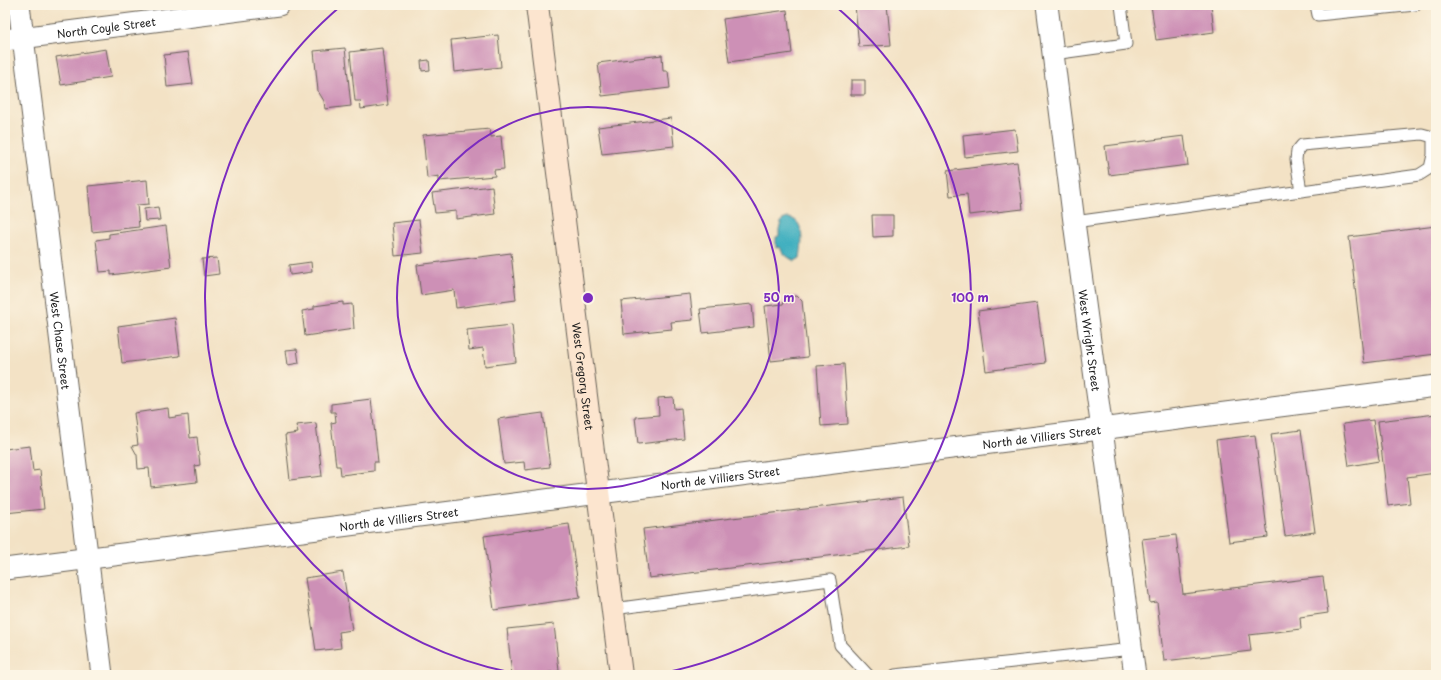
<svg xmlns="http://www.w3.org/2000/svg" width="1441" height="680" font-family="'Playpen Sans',sans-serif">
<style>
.water{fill:#43b0c0;stroke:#30666e}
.building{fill:#cd90b6}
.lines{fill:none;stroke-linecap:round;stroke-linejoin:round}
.lane-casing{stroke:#676157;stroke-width:13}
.street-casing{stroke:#676157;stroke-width:23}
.secondary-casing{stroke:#676157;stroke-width:24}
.lane{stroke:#fff;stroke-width:11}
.street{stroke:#fff;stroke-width:21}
.secondary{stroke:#fce5cf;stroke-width:22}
.ring{fill:none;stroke:#7b2cbf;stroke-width:2}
.labels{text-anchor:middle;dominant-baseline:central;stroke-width:3;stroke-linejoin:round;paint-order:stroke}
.street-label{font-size:11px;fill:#1c1c1c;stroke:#fcf5e5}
.centre{fill:#7b2cbf;stroke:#fcf5e5;stroke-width:2}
.ring-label{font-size:12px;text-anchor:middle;font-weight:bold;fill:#7b2cbf;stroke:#fcf5e5;stroke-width:3;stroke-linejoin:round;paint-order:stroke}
</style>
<rect width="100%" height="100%" fill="#fcf5e5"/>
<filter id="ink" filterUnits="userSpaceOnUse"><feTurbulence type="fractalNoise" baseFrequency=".025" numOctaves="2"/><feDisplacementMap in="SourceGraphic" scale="8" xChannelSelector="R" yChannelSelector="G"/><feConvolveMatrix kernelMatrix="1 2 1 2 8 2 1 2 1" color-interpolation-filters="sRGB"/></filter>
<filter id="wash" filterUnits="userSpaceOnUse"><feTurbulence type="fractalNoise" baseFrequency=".012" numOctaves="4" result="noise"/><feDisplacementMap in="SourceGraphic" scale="16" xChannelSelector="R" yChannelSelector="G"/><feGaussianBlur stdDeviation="0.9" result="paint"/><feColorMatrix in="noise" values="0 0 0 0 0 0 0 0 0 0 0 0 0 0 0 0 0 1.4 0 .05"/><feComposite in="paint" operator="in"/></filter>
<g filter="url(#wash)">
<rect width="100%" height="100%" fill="#f3e2c5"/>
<path class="water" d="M 788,218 C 806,219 802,245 800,258 L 795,261 C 788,258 783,254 780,247 L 776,248 L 776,237 L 779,236 L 779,229 L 782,220 Z"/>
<g id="blocks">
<path class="building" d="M 855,5 L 887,5 L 891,45 L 859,47 Z
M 1151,5 L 1211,5 L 1214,32 L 1156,40 Z
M 787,10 L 792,53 L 729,62 L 723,19 Z
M 498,35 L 501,67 L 454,72 L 451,40 Z
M 345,48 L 351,106 L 325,109 L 324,101 L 318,91 L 314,51 Z
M 382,48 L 388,105 L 361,109 L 360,101 L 355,101 L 350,52 Z
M 106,49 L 111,77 L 61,85 L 56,57 Z
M 188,52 L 193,84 L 167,87 L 164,55 Z
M 662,55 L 663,71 L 668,71 L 670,88 L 602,96 L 598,63 Z
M 429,60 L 430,70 L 422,71 L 421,61 Z
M 851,80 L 865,80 L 865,95 L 851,95 Z
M 671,118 L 674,146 L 602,154 L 598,127 Z
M 490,129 L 491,137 L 501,136 L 504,169 L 494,170 L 495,176 L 439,181 L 439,176 L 427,178 L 423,135 Z
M 1015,129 L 1018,151 L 965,157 L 963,135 Z
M 1184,136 L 1188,165 L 1109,175 L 1105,146 Z
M 1017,162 L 1023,209 L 969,215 L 967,194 L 950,196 L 947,171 Z
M 147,180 L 149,204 L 137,205 L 139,227 L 92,232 L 88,186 Z
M 492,186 L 495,214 L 456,219 L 456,211 L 435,213 L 432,193 Z
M 158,207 L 160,220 L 145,221 L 144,209 Z
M 872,215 L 893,215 L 893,236 L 873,237 Z
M 419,220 L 423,253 L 395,256 L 392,223 Z
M 166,226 L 171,267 L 111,275 L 111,271 L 100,272 L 96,240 L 109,238 L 109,234 Z
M 1436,226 L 1436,354 L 1364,363 L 1349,237 Z
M 511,253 L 516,300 L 456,308 L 454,290 L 421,295 L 417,265 Z
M 217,258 L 219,274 L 204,276 L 202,259 Z
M 311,262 L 312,272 L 290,275 L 289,265 Z
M 690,294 L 693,320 L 671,322 L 672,329 L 624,334 L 621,301 Z
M 797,296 L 802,301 L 808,357 L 771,361 L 765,306 L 783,304 L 786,297 Z
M 343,302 L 343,305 L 352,304 L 354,329 L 305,336 L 302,311 L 314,309 L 314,306 Z
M 1037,303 L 1045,363 L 986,371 L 978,311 Z
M 752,304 L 754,327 L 703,333 L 700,309 Z
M 175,318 L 180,356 L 122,363 L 118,326 Z
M 512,325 L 516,362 L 485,366 L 483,348 L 469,350 L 467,330 Z
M 297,349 L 299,363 L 288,365 L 286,350 Z
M 844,364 L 848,424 L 821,426 L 817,366 Z
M 673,397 L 674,409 L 681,408 L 684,439 L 638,444 L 635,417 L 659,415 L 658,398 Z
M 371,399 L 378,462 L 374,462 L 374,471 L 341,475 L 340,466 L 336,466 L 331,423 L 336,422 L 335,412 L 331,412 L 331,404 Z
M 168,408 L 169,418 L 188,415 L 190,438 L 197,437 L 200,465 L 195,466 L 197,482 L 151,487 L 149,468 L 138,469 L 137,455 L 132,446 L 138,445 L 134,413 Z
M 543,413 L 550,467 L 525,470 L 524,462 L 504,464 L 498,419 Z
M 1436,414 L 1436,473 L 1407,477 L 1410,503 L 1388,506 L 1378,421 Z
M 1373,420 L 1379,461 L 1349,466 L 1343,424 Z
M 316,423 L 322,476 L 290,480 L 285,435 L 298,433 L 296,425 Z
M 1301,430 L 1315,532 L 1285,536 L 1271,434 Z
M 1255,435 L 1268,537 L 1229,542 L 1216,440 Z
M 30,446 L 33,471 L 40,470 L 44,509 L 5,513 L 5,449 Z
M 903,497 L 909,546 L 649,578 L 643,529 Z
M 569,524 L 580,598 L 494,610 L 484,536 Z
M 1176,535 L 1183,594 L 1323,577 L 1328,613 L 1300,617 L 1301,629 L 1249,635 L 1251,651 L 1164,661 L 1157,602 L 1150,603 L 1142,539 Z
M 343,572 L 352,630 L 339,632 L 341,648 L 316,651 L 305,578 Z
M 554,624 L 559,671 L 528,675 L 512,675 L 507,629 Z"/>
</g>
</g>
<g filter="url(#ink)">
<use href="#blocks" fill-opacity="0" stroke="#676157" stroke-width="1"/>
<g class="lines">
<g class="lane-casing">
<path id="lane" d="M 1316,5 L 1318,15 L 1415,5
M 1053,54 L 1126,44 L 1121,5
M 1301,191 L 1296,160 L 1297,151 L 1302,145 L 1422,134 L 1433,137
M 1074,222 L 1419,175 L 1430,168 L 1433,155 L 1433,137 L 1436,136
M 613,609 L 830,580 L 840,645 L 868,675
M 895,675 L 1132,649"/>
</g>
<g class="street-casing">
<g id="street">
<path id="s1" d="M 19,5 L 102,675"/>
<path id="s2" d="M 1047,5 L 1074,222 L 1135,675"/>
<path id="s3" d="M 5,40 L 279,5"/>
<path id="s4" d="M 5,569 L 1436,386"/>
</g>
</g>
<g class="secondary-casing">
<g id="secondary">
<path id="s5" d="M 537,5 L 621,675"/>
</g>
</g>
<use href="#lane" class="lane"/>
<use href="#street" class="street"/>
<use href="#secondary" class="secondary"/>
</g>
</g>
<g class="ring">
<circle cx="588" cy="298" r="191"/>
<path d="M525 675A382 382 0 0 1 342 5M834 5A382 382 0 0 1 651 675"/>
</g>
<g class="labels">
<g class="street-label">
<text stroke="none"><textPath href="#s3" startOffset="102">North Coyle Street</textPath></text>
<text stroke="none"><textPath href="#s1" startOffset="338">West Chase Street</textPath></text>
<text stroke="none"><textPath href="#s2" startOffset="338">West Wright Street</textPath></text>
<text stroke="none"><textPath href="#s5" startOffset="374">West Gregory Street</textPath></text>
<text stroke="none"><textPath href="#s4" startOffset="1045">North de Villiers Street</textPath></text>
<text stroke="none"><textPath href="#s4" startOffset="721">North de Villiers Street</textPath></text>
<text stroke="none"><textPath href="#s4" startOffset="397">North de Villiers Street</textPath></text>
</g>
</g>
<circle cx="588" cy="298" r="6" class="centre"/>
<g class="ring-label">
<text x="779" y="302">50 m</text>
<text x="970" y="302">100 m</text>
</g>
<rect width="1441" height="680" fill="none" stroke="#fcf5e5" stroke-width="20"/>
</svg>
